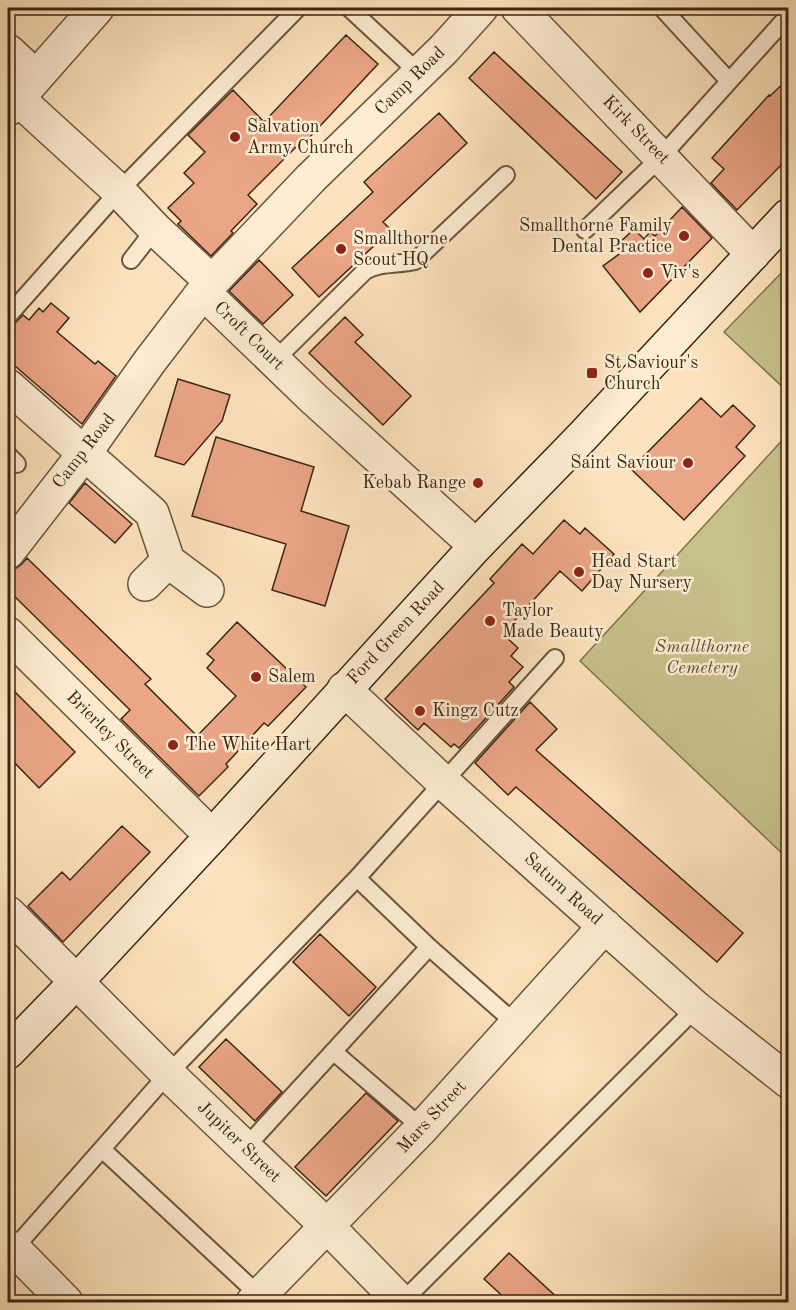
<svg xmlns="http://www.w3.org/2000/svg" width="796" height="1310" font-family="'Old Standard TT',serif">
<style>
.green{fill:#c7c18c;stroke:#80744f;stroke-width:1.5}
.building{fill:#eba587;stroke:#3a2612;stroke-width:1.5}
.lines{fill:none;stroke-linecap:round;stroke-linejoin:round}
.lane-casing{stroke:#6b553d;stroke-width:20}
.street-casing{stroke:#6b553d;stroke-width:36}
.secondary-casing{stroke:#3a2612;stroke-width:36}
.lane{stroke:#feedd4;stroke-width:16}
.street{stroke:#feedd4;stroke-width:33}
.secondary{stroke:#feedd4;stroke-width:33}
.poi-dot{fill:#8f2418;stroke:#feedd4;stroke-width:2}
.labels{text-anchor:middle;dominant-baseline:central;stroke-width:5;stroke-linejoin:round;paint-order:stroke}
.street-label{font-size:18px;fill:#3a2612;stroke:#feedd4}
.poi-label{font-size:18px;fill:#3a2612;stroke:#feedd4;text-anchor:start}
.park-label{font-size:18px;font-style:italic;fill:#5d4d30;stroke:#feedd4}
</style>
<rect width="100%" height="100%" fill="#fde3bd"/>
<filter id="stains"><feTurbulence type="fractalNoise" baseFrequency=".00333" numOctaves="4"/><feColorMatrix values="0 0 0 0 .2 0 0 0 0 .09 0 0 0 0 .02 0 0 0 .5 -.17"/></filter>
<radialGradient id="worn" r=".72"><stop offset=".6" stop-color="#630" stop-opacity="0"/><stop offset="1" stop-color="#630" stop-opacity=".3"/></radialGradient>
<path class="green" d="M 788,266 L 788,392 L 724,332 Z
M 788,434 L 788,859 L 580,661 Z"/>
<path class="building" d="M 346,35 L 378,64 L 307,140 L 305,138 L 248,195 L 257,204 L 231,231 L 233,233 L 211,256 L 178,224 L 181,221 L 168,208 L 194,183 L 184,173 L 205,152 L 188,135 L 233,90 L 264,122 Z
M 494,52 L 622,172 L 596,199 L 469,78 Z
M 789,78 L 789,157 L 737,210 L 711,183 L 724,169 L 712,158 L 769,95 L 770,96 Z
M 439,113 L 467,143 L 383,222 L 391,230 L 319,297 L 292,268 L 373,192 L 364,182 Z
M 682,207 L 712,238 L 640,312 L 603,266 L 622,252 L 616,246 L 634,229 L 644,239 L 650,232 L 655,236 Z
M 259,260 L 293,295 L 263,324 L 229,291 Z
M 51,303 L 69,318 L 57,332 L 95,364 L 98,361 L 116,376 L 82,424 L 8,360 L 8,330 L 23,315 L 29,320 L 39,308 L 43,312 Z
M 345,317 L 363,335 L 355,342 L 411,396 L 383,425 L 309,353 Z
M 178,379 L 230,395 L 222,421 L 184,465 L 155,456 Z
M 701,398 L 721,417 L 733,405 L 755,426 L 736,447 L 745,456 L 684,520 L 631,469 Z
M 216,437 L 314,467 L 301,511 L 349,526 L 325,606 L 272,590 L 286,544 L 192,516 Z
M 85,483 L 132,524 L 115,543 L 69,503 Z
M 564,520 L 580,534 L 585,528 L 614,554 L 582,591 L 560,571 L 507,629 L 511,632 L 506,637 L 518,648 L 511,656 L 523,667 L 509,682 L 514,687 L 459,748 L 454,744 L 451,747 L 424,723 L 418,730 L 385,699 L 494,583 L 490,579 L 522,544 L 533,554 Z
M 27,558 L 151,679 L 145,684 L 197,736 L 236,696 L 207,668 L 214,660 L 207,654 L 237,622 L 306,687 L 268,726 L 264,723 L 226,764 L 228,767 L 199,796 L 121,719 L 130,710 L 8,590 L 8,574 L 22,564 Z
M 8,685 L 75,752 L 39,788 L 8,756 Z
M 530,702 L 557,729 L 536,750 L 743,933 L 717,962 L 516,787 L 508,795 L 475,763 Z
M 122,826 L 150,852 L 63,942 L 28,906 L 62,872 L 70,880 Z
M 320,934 L 376,987 L 349,1016 L 293,962 Z
M 226,1039 L 282,1092 L 255,1121 L 199,1067 Z
M 366,1093 L 398,1121 L 326,1196 L 295,1167 Z
M 509,1253 L 562,1302 L 509,1302 L 484,1279 Z"/>
<g class="lines">
<g class="lane-casing">
<path id="lane" d="M 349,8 L 419,73
M 662,8 L 729,81
M 585,230 L 661,157 L 788,16
M 131,260 L 155,229
M 8,316 L 119,191 L 298,8
M 274,361 L 365,271 C 380,262 398,265 415,261 L 506,175
M 8,455 L 17,464
M 357,878 L 429,947 L 516,1024
M 334,1052 L 422,1128
M 245,1148 L 429,947
M 103,1150 L 262,1298
M 11,1252 L 168,1074 L 357,878 L 555,658
M 402,1302 L 696,1008"/>
</g>
<g class="street-casing">
<path id="street" d="M 518,8 L 753,254
M 8,51 L 36,77
M 17,98 L 119,191 L 155,229 L 212,282 L 203,292 L 314,399 L 476,546
M 8,109 L 97,8
M 212,282 L 311,178 L 444,49 L 481,8
M 8,386 L 152,513 L 168,561 L 207,590
M 8,552 L 84,454 L 150,361 L 203,292
M 145,584 L 168,561
M 8,634 L 212,836
M 344,689 L 442,781 L 696,1008 L 788,1081
M 8,913 L 168,1074 L 328,1227 L 401,1302
M 14,1249 L 66,1302
M 253,1302 L 422,1128 L 605,926"/>
</g>
<g class="secondary-casing">
<path id="secondary" d="M 8,1052 L 77,981 L 212,836 L 476,546 L 582,437 L 788,216"/>
</g>
<use href="#lane" class="lane"/>
<use href="#street" class="street"/>
<use href="#secondary" class="secondary"/>
</g>
<g class="poi-dot">
<circle cx="235" cy="137" r="6"/>
<circle cx="684" cy="236" r="6"/>
<circle cx="341" cy="249" r="6"/>
<circle cx="648" cy="273" r="6"/>
<rect x="586" y="367" width="12" height="12" rx="3"/>
<circle cx="688" cy="463" r="6"/>
<circle cx="478" cy="483" r="6"/>
<circle cx="579" cy="572" r="6"/>
<circle cx="490" cy="621" r="6"/>
<circle cx="256" cy="677" r="6"/>
<circle cx="420" cy="711" r="6"/>
<circle cx="173" cy="745" r="6"/>
</g>
<g class="labels">
<g class="street-label">
<text transform="translate(410 81) rotate(-44)">Camp Road</text>
<text transform="translate(636 130) rotate(46)">Kirk Street</text>
<text transform="translate(249 336) rotate(44)">Croft Court</text>
<text transform="translate(84 451) rotate(-52)">Camp Road</text>
<text transform="translate(396 633) rotate(-47)">Ford Green Road</text>
<text transform="translate(110 735) rotate(45)">Brierley Street</text>
<text transform="translate(563 889) rotate(42)">Saturn Road</text>
<text transform="translate(432 1117) rotate(-47)">Mars Street</text>
<text transform="translate(239 1142) rotate(44)">Jupiter Street</text>
</g>
<g class="poi-label">
<text x="247" y="127">Salvation<tspan x="247" dy="21">Army Church</tspan></text>
<text x="672" y="226" text-anchor="end">Smallthorne Family<tspan x="672" dy="21">Dental Practice</tspan></text>
<text x="353" y="239">Smallthorne<tspan x="353" dy="21">Scout HQ</tspan></text>
<text x="660" y="273">Viv's</text>
<text x="604" y="363">St Saviour's<tspan x="604" dy="21">Church</tspan></text>
<text x="676" y="463" text-anchor="end">Saint Saviour</text>
<text x="466" y="483" text-anchor="end">Kebab Range</text>
<text x="591" y="562">Head Start<tspan x="591" dy="21">Day Nursery</tspan></text>
<text x="502" y="611">Taylor<tspan x="502" dy="21">Made Beauty</tspan></text>
<text x="268" y="677">Salem</text>
<text x="432" y="711">Kingz Cutz</text>
<text x="185" y="745">The White Hart</text>
</g>
<g class="park-label">
<text x="702" y="647">Smallthorne<tspan x="702" dy="21">Cemetery</tspan></text>
</g>
</g>
<rect width="796" height="1310" fill="none" stroke="#fde3bd" stroke-width="30"/>
<rect x="9" y="9" width="778" height="1292" fill="none" stroke="#3a2612" stroke-width="3"/>
<rect x="15" y="15" width="766" height="1280" fill="none" stroke="#3a2612" stroke-width="1.5"/>
<rect width="100%" height="100%" filter="url(#stains)"/>
<rect width="100%" height="100%" fill="url(#worn)"/>
</svg>
